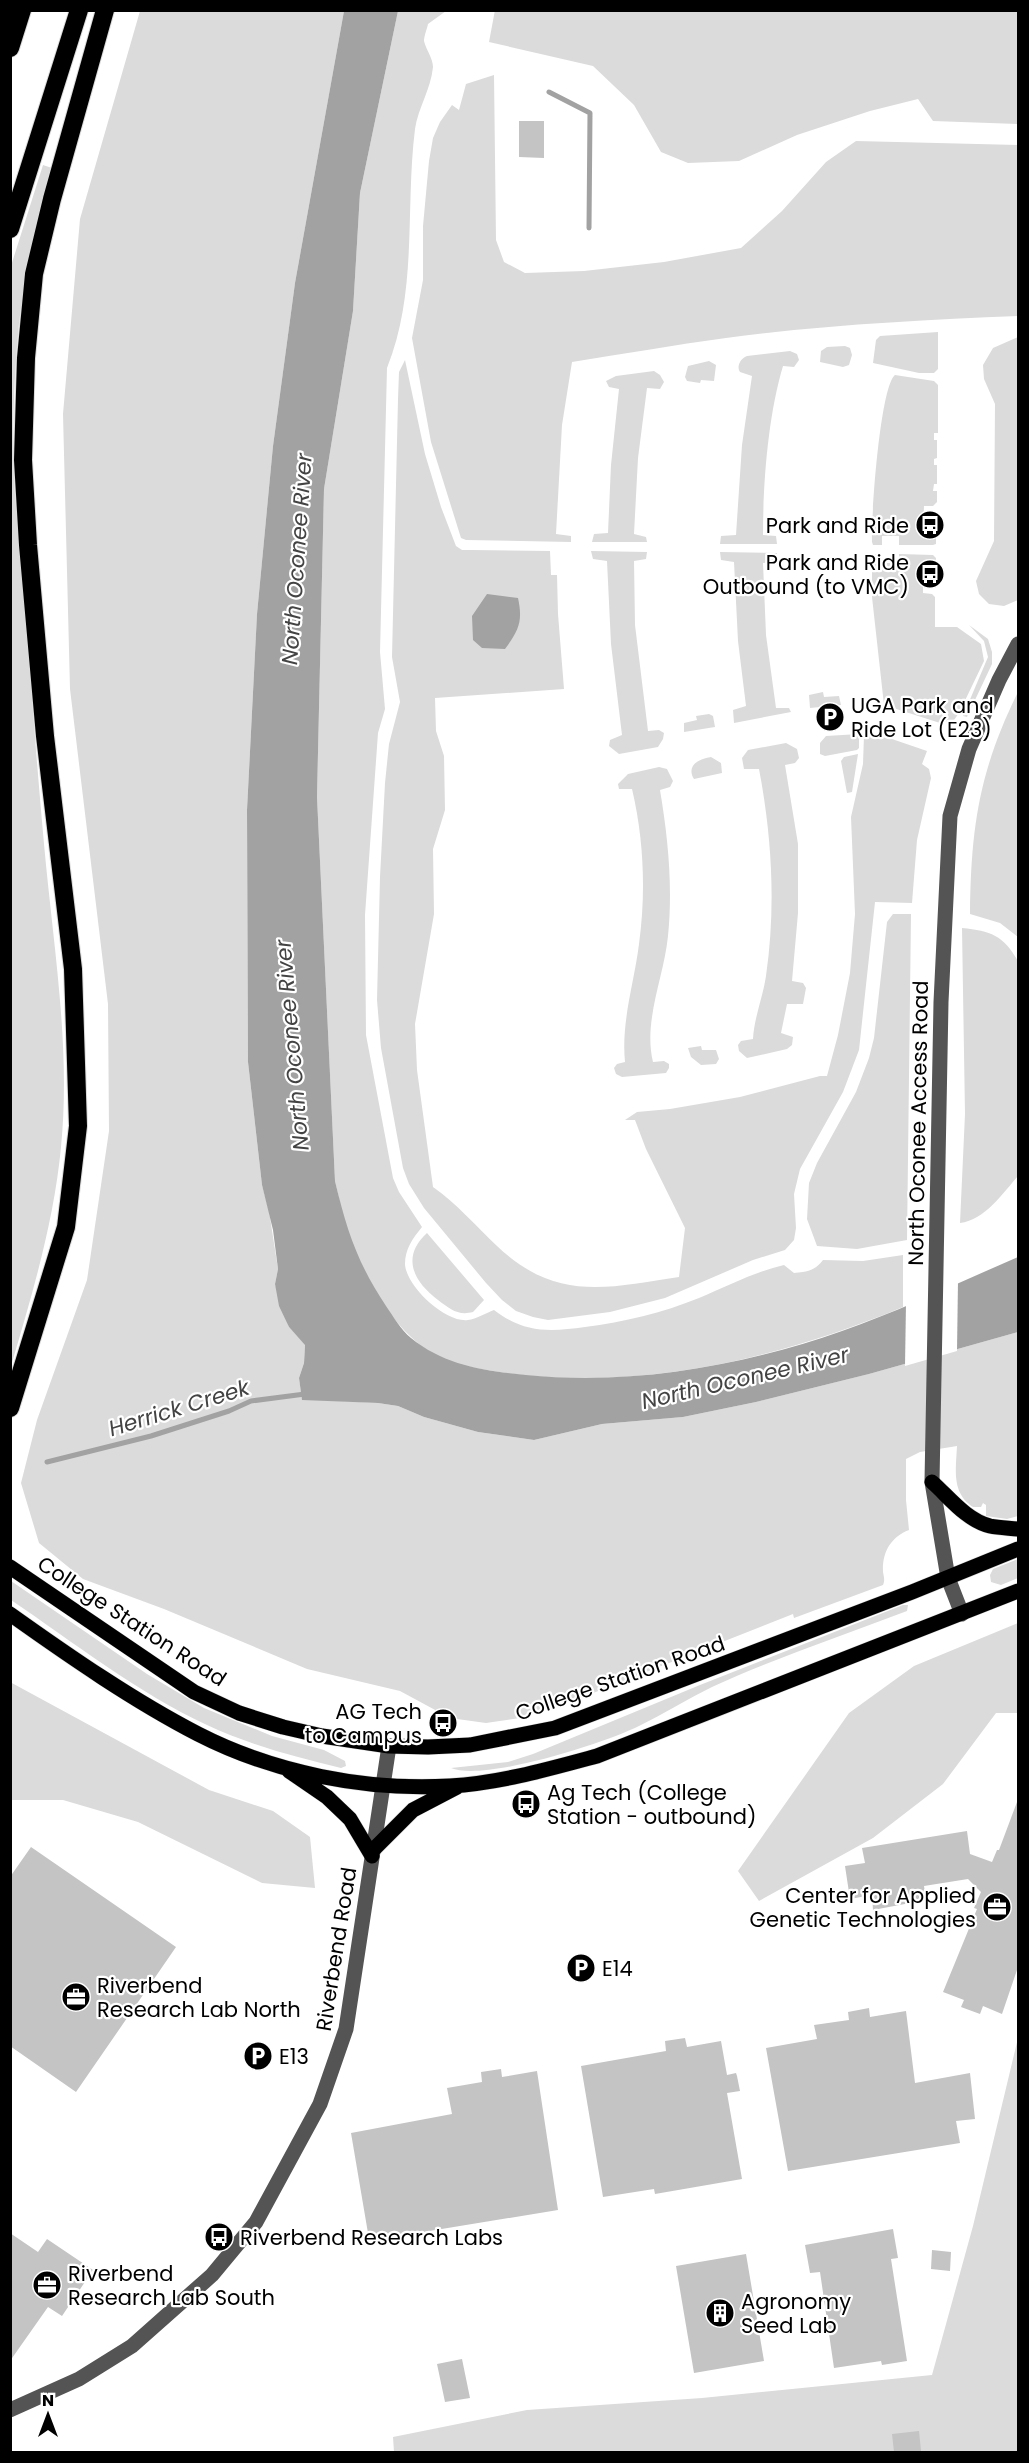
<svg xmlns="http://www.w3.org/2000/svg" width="1029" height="2463" font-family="Poppins,sans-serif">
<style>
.green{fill:#dbdbdb}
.water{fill:#a2a2a2}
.pier{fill:#fff}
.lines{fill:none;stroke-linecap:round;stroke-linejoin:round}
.stream{stroke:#a2a2a2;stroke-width:5}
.building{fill:#c4c4c4}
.major-casing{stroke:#dbdbdb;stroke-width:16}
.highway-casing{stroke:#dbdbdb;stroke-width:20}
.minor{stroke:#545454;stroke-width:15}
.major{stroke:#000;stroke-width:15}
.highway{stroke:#000;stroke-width:18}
.labels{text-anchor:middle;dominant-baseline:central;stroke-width:4.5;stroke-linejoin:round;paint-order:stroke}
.poi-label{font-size:21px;fill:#000;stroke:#fff;text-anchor:start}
.street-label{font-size:21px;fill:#000;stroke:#fff}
.water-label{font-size:22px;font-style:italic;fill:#434343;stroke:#fff}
</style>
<rect width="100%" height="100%" fill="#fff"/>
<path class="green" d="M 495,10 L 1018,11 L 1018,124 L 933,121 L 918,99 L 870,111 L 797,135 L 739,161 L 688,163 L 661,152 L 634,105 L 593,66 L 489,42 Z
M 140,11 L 344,11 L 295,283 L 273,446 L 257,614 L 247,810 L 248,1062 L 262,1185 L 269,1211 L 278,1269 L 275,1284 L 289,1327 L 305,1344 L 304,1363 L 299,1378 L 302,1399 L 378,1403 L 398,1406 L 424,1417 L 478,1432 L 534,1440 L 602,1424 L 683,1417 L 756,1402 L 869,1374 L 1018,1332 L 1018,1516 L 1007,1519 L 986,1516 L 986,1505 L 983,1503 L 981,1507 L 973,1507 C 951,1493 956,1469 957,1446 L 920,1452 L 906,1459 L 906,1500 L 909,1530 C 891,1537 882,1552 883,1572 C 884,1578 885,1580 883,1585 L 794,1618 L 793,1614 L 578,1699 L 520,1718 L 486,1723 L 450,1718 L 400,1691 L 307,1669 L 164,1609 L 83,1579 L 39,1543 L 21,1483 L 37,1420 L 87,1280 L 109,1131 L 108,1004 L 70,689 L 63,414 L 80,219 Z
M 398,11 L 446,11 L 428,24 C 427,29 424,36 424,41 C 426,50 433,58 433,67 C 431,89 418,108 415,129 C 405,209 418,291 387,368 L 380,652 L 385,709 L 378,733 L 365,915 L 366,1035 L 393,1178 L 399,1192 L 422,1227 C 413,1238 405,1249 405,1264 C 406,1286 445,1323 468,1320 C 476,1319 486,1313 494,1310 C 524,1333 549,1332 585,1327 C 624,1322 662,1313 699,1298 C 728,1286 754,1272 784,1265 L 794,1273 C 806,1272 815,1271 823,1260 L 863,1261 L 903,1255 L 903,1307 C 778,1359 636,1393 499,1372 C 476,1368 450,1365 430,1352 C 393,1328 367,1282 351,1242 C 343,1223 340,1201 335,1181 L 317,797 L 324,489 L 353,311 L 360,193 Z
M 494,75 L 496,240 L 504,262 L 525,273 L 584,271 L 664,262 L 741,248 L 782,211 L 826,162 L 856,141 L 1018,145 L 1018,316 C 921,320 823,325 726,338 C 674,345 623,354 572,362 L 562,425 L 556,534 L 571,536 L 571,542 L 466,540 L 461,538 L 431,442 L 412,338 L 423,280 L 423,226 L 429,161 L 433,138 L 440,122 L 452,105 L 459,110 L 466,84 Z
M 43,165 L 52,168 C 41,219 25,270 19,323 C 14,375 12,428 14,480 C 16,515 21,549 23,584 C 30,670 36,757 44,844 C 53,944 71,1047 61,1147 C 54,1222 32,1295 11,1366 L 10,269 Z
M 938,332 L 938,369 L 934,373 L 919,373 L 873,363 L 876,340 L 880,336 Z
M 1018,337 L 1018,600 L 1004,606 L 989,604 L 979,594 L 976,581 L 994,541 L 995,404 L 984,379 L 983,365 L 993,348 Z
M 845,346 L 850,348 L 852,355 L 849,365 L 843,367 L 820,362 L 821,351 L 827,347 Z
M 790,351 L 797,354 L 799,360 L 794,367 L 783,366 C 768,416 763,483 763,535 L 776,536 L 777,544 L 720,544 L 721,536 L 736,535 L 742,445 L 752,376 L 740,372 C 736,366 741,358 747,356 Z
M 405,360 L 425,454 L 441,507 L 456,546 L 462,550 L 471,550 L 550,551 L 551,575 L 557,575 L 558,614 L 564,689 L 435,698 L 436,731 L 444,756 L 445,810 L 433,849 L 434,914 L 415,1024 L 417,1070 L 433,1187 C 457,1204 476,1226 497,1246 C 556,1302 607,1288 679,1277 L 685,1228 L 646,1149 L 635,1120 L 625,1120 L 637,1112 L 670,1109 L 740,1097 L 820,1076 L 827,1076 L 838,1035 L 850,973 L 855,914 L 851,817 L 863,764 L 864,735 L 889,738 L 927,751 L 922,764 L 929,769 L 931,778 L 917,840 L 912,903 L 875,902 L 859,1050 L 843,1092 L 800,1169 L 794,1194 L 796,1228 L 794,1240 L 785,1250 L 753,1260 L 665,1298 L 610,1312 L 548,1320 L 533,1317 L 516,1311 L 502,1300 L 486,1283 L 424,1208 L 409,1184 L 403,1168 L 381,1048 L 377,1000 L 380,877 L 385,783 L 389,744 L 400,702 L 392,657 L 398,399 L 399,372 Z
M 709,361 L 716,365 L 714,381 L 701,380 L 700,383 L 687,381 L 685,377 L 688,366 Z
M 654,371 L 660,375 L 664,382 L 660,389 L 647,388 L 638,458 L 634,534 L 646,537 L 647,542 L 592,542 L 594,534 L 608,533 L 611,465 L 619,389 L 609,387 L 606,381 L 616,376 Z
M 895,375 L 934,381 L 938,385 L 938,433 L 934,433 L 934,440 L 937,440 L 937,458 L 934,459 L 934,465 L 937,465 L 937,484 L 934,484 L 933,491 L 937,491 L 937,502 L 933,506 L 924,506 L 923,531 L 932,532 L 936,535 L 936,544 L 933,545 L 899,545 L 899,536 L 882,536 L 882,545 L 873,545 L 872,542 C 871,518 880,387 895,375 Z
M 591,551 L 647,552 L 646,559 L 634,561 L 635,625 L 648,731 L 659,730 L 664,733 L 663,739 L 658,747 L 619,754 L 609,746 L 610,740 L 622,735 L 611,644 L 607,561 L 593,559 Z
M 720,552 L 777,553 L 775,562 L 763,563 L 766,635 L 776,708 L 789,708 L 791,712 L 734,723 L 733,710 L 746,706 L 738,641 L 734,562 L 721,560 Z
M 875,554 L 882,554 L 882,563 L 899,563 L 899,554 L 933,555 L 936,558 L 935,567 L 923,568 L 923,593 L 932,594 L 935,597 L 935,627 L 957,627 L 981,644 L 984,661 L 959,713 L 954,720 L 940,723 L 884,705 L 872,597 L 872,558 Z
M 969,625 L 988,639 L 992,652 L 992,664 L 967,717 L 963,716 L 988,657 L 984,641 Z
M 823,692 L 824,697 L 839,696 L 841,705 L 810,708 L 809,695 Z
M 1018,692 L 1018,937 L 1000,923 L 970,914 C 971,827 979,771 1018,692 Z
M 709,714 L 713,716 L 715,727 L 684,732 L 684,723 L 697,720 L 696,716 Z
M 859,734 L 859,748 L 857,750 L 825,756 L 820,754 L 820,743 L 826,736 Z
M 786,743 L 797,749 L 799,758 L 795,763 L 785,765 L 798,844 L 798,913 L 792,981 L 803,983 L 806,988 L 803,1004 L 787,1004 L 781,1033 L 793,1037 L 792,1045 L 787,1049 L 747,1058 L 739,1051 L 738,1045 L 741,1041 L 753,1039 C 754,1018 763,997 766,976 C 776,907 772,837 759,769 L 744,769 L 742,758 L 748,750 Z
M 858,754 L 852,792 L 847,793 L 841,761 L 844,757 Z
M 711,757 L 721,763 L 722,773 L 694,779 C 686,766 698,759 711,757 Z
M 659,767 L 667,769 L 673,781 L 670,787 L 660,790 C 668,838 673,886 668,936 C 664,977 643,1021 653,1062 L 664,1061 L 669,1064 L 669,1068 L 666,1073 L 622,1077 L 616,1074 L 614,1068 L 617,1064 L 625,1062 C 621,1022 634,984 639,944 C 646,893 644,840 632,789 L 619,789 L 618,784 L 628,774 Z
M 893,914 L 911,914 L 907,1240 L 857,1249 L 817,1246 L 807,1219 L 809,1183 L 817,1163 L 856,1092 L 869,1058 L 874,1038 L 887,922 Z
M 962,928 C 991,931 1003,935 1018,961 L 1018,1176 C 1003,1193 985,1220 960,1223 L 965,1114 Z
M 701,1046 L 702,1050 L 716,1050 L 719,1059 L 716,1064 L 701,1065 L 691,1057 L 688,1048 Z
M 427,1233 L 484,1300 L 473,1312 C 458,1316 450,1309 438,1300 C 413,1281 401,1257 427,1233 Z
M 1018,1559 L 1018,1578 L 1001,1585 L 991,1582 L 990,1575 L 993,1569 Z
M 11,1581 L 147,1674 L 204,1708 L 272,1736 L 324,1750 L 345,1761 L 346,1766 L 341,1768 C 295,1757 250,1745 207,1725 C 138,1693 73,1642 11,1600 Z
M 903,1605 L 908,1605 L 907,1611 C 842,1636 775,1658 712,1687 C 687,1699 664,1714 639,1726 C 605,1743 484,1782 451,1768 L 508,1762 L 533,1754 L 700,1685 Z
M 1018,1623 L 1018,1713 L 996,1713 L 943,1784 L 873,1838 L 759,1901 L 738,1871 L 849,1713 L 914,1666 Z
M 10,1682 L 209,1790 L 273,1811 L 310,1837 L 315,1888 L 262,1883 L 138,1822 L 63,1800 L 11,1800 Z
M 1018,2038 L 1018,2452 L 394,2452 L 393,2437 L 527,2410 L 702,2398 L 932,2375 L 973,2226 Z"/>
<path class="water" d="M 344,11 L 398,11 L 360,193 L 353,311 L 324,489 L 317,797 L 335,1181 C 347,1231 357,1262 386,1306 C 393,1316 401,1330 411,1338 C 444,1365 484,1371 526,1375 C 631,1386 743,1366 842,1331 C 902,1310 960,1282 1018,1257 L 1018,1332 L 869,1374 L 756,1402 L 683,1417 L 602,1424 L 534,1440 L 478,1432 L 424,1417 L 398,1406 L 378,1403 L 302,1400 L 299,1378 L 304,1363 L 305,1345 L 289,1327 L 279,1306 L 275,1284 L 278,1269 L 273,1230 L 262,1185 L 248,1062 L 247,810 L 257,614 L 273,446 L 295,283 Z
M 487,594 L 518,598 C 523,621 519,630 505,649 L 482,648 L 473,640 L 472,616 Z"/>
<path class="pier" d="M 958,1280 L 957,1351 L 905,1366 L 906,1302 Z"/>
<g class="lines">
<path class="stream" d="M 549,92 L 590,113 L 589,228
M 47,1462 L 151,1436 L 229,1411 L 251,1401 L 305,1394"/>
</g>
<path class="building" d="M 519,121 L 544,121 L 544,158 L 519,157 Z
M 1017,1802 L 1018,1967 L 1002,2014 L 983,2006 L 980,2014 L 961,2007 L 964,2000 L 943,1992 L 977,1909 L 974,1908 L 981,1892 L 968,1879 L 924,1886 L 926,1900 L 873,1910 L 872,1895 L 850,1899 L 845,1866 L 865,1863 L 862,1848 L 967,1831 L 970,1854 L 992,1862 L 997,1850 L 999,1850 Z
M 31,1847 L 176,1947 L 76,2092 L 10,2046 L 10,1877 Z
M 869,2008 L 870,2017 L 906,2011 L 915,2083 L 970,2073 L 975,2119 L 956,2121 L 960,2143 L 788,2171 L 766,2048 L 817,2039 L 814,2025 L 849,2020 L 848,2012 Z
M 685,2038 L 687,2047 L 721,2041 L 727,2075 L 736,2073 L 737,2076 L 740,2091 L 727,2093 L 742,2179 L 655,2194 L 654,2189 L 603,2197 L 581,2066 L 666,2051 L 665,2041 Z
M 501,2069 L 502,2077 L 537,2071 L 558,2210 L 393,2237 L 394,2242 L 370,2245 L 351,2133 L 452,2114 L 447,2088 L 482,2082 L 481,2072 Z
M 893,2229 L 898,2258 L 891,2259 L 907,2361 L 882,2365 L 881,2361 L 834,2368 L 820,2272 L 810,2273 L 805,2245 Z
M 10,2233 L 38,2252 L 47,2239 L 93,2270 L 62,2316 L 48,2307 L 10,2361 Z
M 932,2250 L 951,2252 L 950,2271 L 931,2269 Z
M 746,2254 L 764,2361 L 694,2373 L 676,2266 Z
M 462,2359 L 470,2398 L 445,2402 L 437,2364 Z
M 919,2431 L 921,2451 L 894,2452 L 892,2434 Z"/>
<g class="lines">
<g class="major-casing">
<path id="major" d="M 932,1482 C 949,1497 966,1520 990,1526 C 999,1528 1009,1528 1018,1529
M 10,1567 L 194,1692 L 239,1713 L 283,1727 L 322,1736 L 389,1746 L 428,1747 L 470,1745 L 555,1728 L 912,1592 L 1018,1549
M 10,1614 C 69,1656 134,1701 198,1734 C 274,1773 366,1791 450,1786 C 500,1783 549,1769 597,1756 L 1018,1591
M 289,1771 L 327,1797 L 350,1819 L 372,1856
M 373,1850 L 413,1810 L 457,1787"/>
</g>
<g class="highway-casing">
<path id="highway" d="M 10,48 L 22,10
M 10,229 L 79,10
M 10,1408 L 66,1227 L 78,1126 L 73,969 L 45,736 L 28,545 L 23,460 L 26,358 L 34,274 L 52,199 L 105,10"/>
</g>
<path class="minor" d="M 962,1614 L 948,1578 L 932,1482 L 941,1002 L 950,816 L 969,749 L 999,680 L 1018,644
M 10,2410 L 79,2379 L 132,2346 L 212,2275 L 256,2222 L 320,2104 L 346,2029 L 389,1746"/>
<use href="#major" class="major"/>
<use href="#highway" class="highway"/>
</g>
<defs>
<g id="bus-disc" transform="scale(1.5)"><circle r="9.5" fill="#000" stroke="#fff"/><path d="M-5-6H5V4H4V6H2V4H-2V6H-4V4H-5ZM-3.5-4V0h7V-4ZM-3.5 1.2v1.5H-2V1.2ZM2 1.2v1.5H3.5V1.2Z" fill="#fff"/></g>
<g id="parking-disc" transform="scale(1.5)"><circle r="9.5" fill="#000" stroke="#fff"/><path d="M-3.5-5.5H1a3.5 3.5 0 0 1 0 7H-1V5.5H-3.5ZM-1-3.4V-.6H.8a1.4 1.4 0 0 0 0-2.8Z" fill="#fff"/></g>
<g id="office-disc" transform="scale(1.5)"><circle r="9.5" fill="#000" stroke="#fff"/><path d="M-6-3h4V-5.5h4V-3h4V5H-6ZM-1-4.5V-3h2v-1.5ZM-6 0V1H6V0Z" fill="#fff"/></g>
<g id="building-disc" transform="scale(1.5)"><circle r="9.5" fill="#000" stroke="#fff"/><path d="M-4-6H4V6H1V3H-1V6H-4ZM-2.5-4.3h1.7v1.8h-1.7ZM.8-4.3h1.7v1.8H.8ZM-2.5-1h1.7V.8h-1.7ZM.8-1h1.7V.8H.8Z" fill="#fff"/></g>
</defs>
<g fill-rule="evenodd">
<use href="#bus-disc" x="930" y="525"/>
<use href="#bus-disc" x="930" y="574"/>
<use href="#parking-disc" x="830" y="717"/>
<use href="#bus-disc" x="443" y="1723"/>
<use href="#bus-disc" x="526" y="1804"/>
<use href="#office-disc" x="997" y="1907"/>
<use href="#parking-disc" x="581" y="1968"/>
<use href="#office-disc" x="76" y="1997"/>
<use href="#parking-disc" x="258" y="2056"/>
<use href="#bus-disc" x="219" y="2237"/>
<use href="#office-disc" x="47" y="2285"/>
<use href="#building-disc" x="720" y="2313"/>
</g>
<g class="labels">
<g class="poi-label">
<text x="909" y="525" text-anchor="end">Park and Ride</text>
<text x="909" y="562" text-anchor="end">Park and Ride<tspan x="909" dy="24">Outbound (to VMC)</tspan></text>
<text x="851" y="705">UGA Park and<tspan x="851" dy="24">Ride Lot (E23)</tspan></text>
<text x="422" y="1711" text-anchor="end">AG Tech<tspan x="422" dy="24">to Campus</tspan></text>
<text x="547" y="1792">Ag Tech (College<tspan x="547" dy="24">Station - outbound)</tspan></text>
<text x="976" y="1895" text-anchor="end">Center for Applied<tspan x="976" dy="24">Genetic Technologies</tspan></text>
<text x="602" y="1968">E14</text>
<text x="97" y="1985">Riverbend<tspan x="97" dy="24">Research Lab North</tspan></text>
<text x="279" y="2056">E13</text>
<text x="240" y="2237">Riverbend Research Labs</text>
<text x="68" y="2273">Riverbend<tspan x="68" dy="24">Research Lab South</tspan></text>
<text x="741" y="2301">Agronomy<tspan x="741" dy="24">Seed Lab</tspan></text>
</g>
<g class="street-label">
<text transform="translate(918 1123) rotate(-89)">North Oconee Access Road</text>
<text transform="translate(132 1621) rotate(33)">College Station Road</text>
<text transform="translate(620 1678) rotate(-19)">College Station Road</text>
<text transform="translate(336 1949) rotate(-81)">Riverbend Road</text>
</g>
<g class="water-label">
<text transform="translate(297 559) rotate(-86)">North Oconee River</text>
<text transform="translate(292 1045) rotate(-95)">North Oconee River</text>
<text transform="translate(745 1378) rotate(-13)">North Oconee River</text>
<text transform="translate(179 1408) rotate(-17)">Herrick Creek</text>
</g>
</g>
<rect width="1029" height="2463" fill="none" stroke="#000000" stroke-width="24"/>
<g transform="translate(48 2415)" stroke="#ffffff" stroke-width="4.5" paint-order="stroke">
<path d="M0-4.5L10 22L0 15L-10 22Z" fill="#000000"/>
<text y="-9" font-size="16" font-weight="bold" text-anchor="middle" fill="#000000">N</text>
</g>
</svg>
